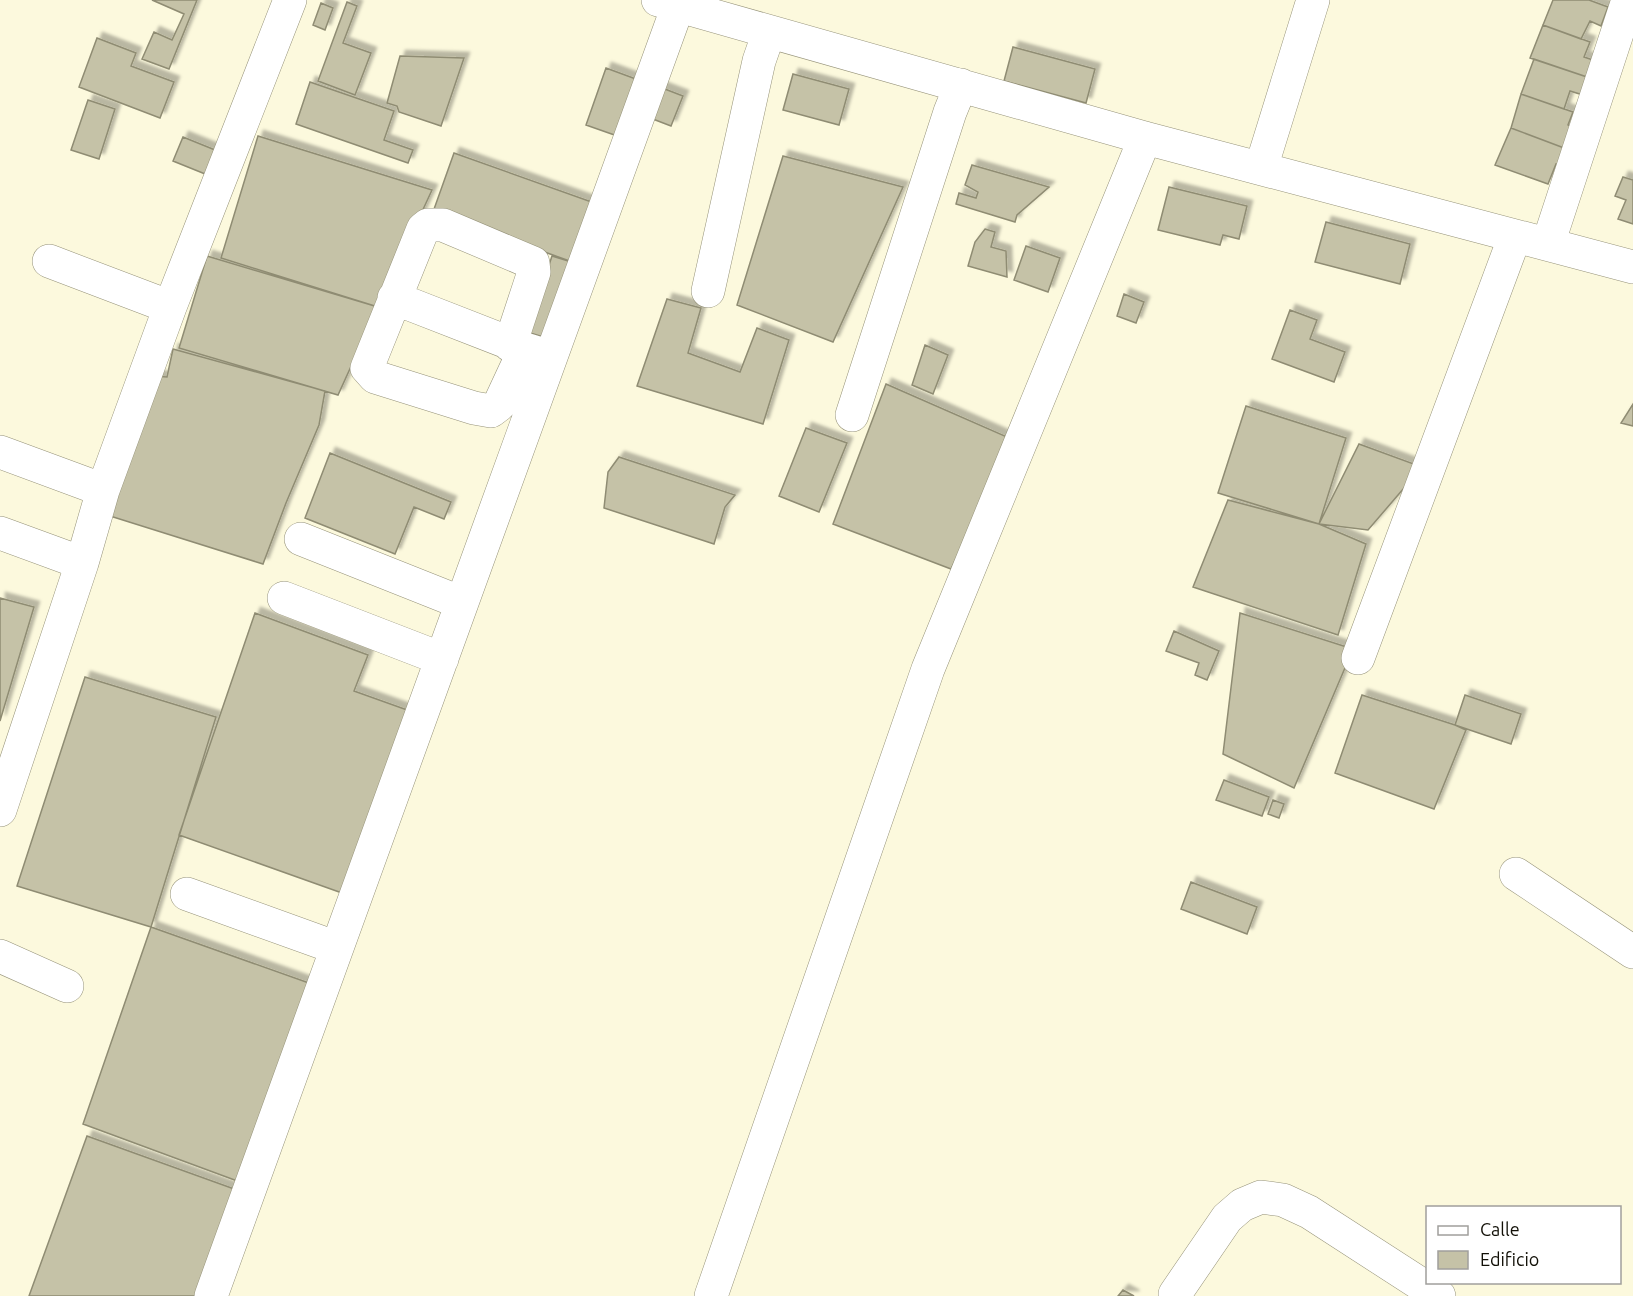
<svg xmlns="http://www.w3.org/2000/svg" width="1633" height="1296" font-family="Ubuntu,sans-serif">
<style>
.building{fill:#c5c2a7;stroke:#8f8c73;stroke-width:1.5;filter:url(#shadow)}
.lines{fill:none;stroke-linecap:round;stroke-linejoin:round}
.minor-casing{stroke:#96937a;stroke-width:34}
.minor{stroke:#fff;stroke-width:33}
</style>
<defs>
<filter id="shadow"><feDropShadow dx="5.5" dy="-5.5" stdDeviation="1.5" flood-color="#0004"/></filter>
</defs>
<rect width="100%" height="100%" fill="#fcf9dd"/>
<path class="building" d="M 197,0 L 169,69 L 142,59 L 154,32 L 172,40 L 184,14 L 152,0 Z
M 1553,0 L 1589,0 L 1608,7 L 1601,26 L 1590,21 L 1581,39 L 1543,25 Z
M 347,2 L 357,6 L 343,43 L 371,53 L 355,95 L 318,81 Z
M 321,3 L 333,8 L 325,30 L 313,25 Z
M 1543,25 L 1590,42 L 1584,57 L 1596,61 L 1590,78 L 1530,58 Z
M 97,38 L 136,53 L 131,66 L 174,82 L 160,118 L 79,87 Z
M 1013,47 L 1095,69 L 1086,103 L 1004,81 Z
M 400,56 L 464,58 L 441,126 L 399,112 L 397,106 L 387,103 Z
M 1534,59 L 1590,78 L 1583,95 L 1570,91 L 1564,109 L 1521,94 Z
M 606,68 L 644,82 L 623,138 L 586,125 Z
M 793,74 L 849,89 L 839,125 L 783,110 Z
M 310,82 L 394,111 L 384,140 L 413,150 L 408,163 L 296,124 Z
M 657,86 L 683,96 L 671,126 L 645,116 Z
M 1521,94 L 1573,112 L 1568,125 L 1580,131 L 1572,151 L 1511,128 Z
M 88,100 L 115,109 L 99,159 L 71,150 Z
M 1511,128 L 1572,151 L 1566,168 L 1556,164 L 1548,184 L 1495,165 Z
M 258,136 L 432,190 L 378,307 L 221,258 Z
M 183,137 L 225,154 L 215,178 L 173,161 Z
M 454,153 L 600,205 L 578,264 L 433,212 Z
M 783,156 L 903,187 L 833,342 L 737,305 Z
M 972,165 L 1049,187 L 1017,215 L 1015,222 L 956,204 L 959,193 L 976,198 L 978,192 L 965,185 Z
M 1623,177 L 1633,180 L 1633,224 L 1618,219 L 1626,200 L 1615,196 Z
M 1169,187 L 1247,206 L 1239,239 L 1223,235 L 1220,245 L 1158,230 Z
M 1326,222 L 1410,244 L 1400,284 L 1315,262 Z
M 985,229 L 995,232 L 991,247 L 1006,251 L 1007,277 L 968,266 L 975,242 Z
M 1026,246 L 1060,258 L 1048,292 L 1014,280 Z
M 207,256 L 378,307 L 338,395 L 179,348 Z
M 552,256 L 578,264 L 553,340 L 527,332 Z
M 1124,294 L 1144,302 L 1136,323 L 1117,316 Z
M 667,299 L 701,308 L 688,353 L 740,372 L 757,328 L 789,340 L 763,424 L 637,386 Z
M 1290,310 L 1317,320 L 1310,339 L 1345,352 L 1334,382 L 1272,359 Z
M 925,345 L 948,355 L 933,394 L 912,385 Z
M 173,349 L 325,391 L 319,425 L 286,503 L 263,564 L 110,516 L 154,376 L 167,377 Z
M 886,384 L 1014,440 L 951,569 L 833,524 Z
M 1633,404 L 1633,426 L 1621,423 Z
M 1246,406 L 1346,438 L 1319,524 L 1218,493 Z
M 806,428 L 847,443 L 819,512 L 779,496 Z
M 1359,444 L 1422,467 L 1368,530 L 1319,524 Z
M 330,453 L 451,502 L 444,519 L 414,507 L 395,554 L 305,518 Z
M 619,457 L 735,495 L 725,507 L 714,544 L 604,508 L 608,472 Z
M 1228,500 L 1319,524 L 1366,544 L 1338,635 L 1193,587 Z
M 0,598 L 34,607 L 0,721 Z
M 255,613 L 368,655 L 354,691 L 410,711 L 342,893 L 179,835 Z
M 1240,613 L 1353,649 L 1294,788 L 1223,754 Z
M 1174,631 L 1219,651 L 1207,680 L 1195,675 L 1199,663 L 1166,651 Z
M 85,677 L 216,717 L 151,927 L 17,886 Z
M 1362,695 L 1455,725 L 1466,730 L 1434,809 L 1335,773 Z
M 1465,695 L 1521,714 L 1511,744 L 1455,725 Z
M 1224,780 L 1269,797 L 1262,816 L 1216,800 Z
M 1273,800 L 1284,804 L 1279,818 L 1268,814 Z
M 1191,882 L 1257,907 L 1247,934 L 1181,909 Z
M 151,927 L 323,988 L 240,1182 L 83,1124 Z
M 87,1136 L 237,1190 L 195,1296 L 29,1296 Z
M 1123,1290 L 1134,1296 L 1118,1296 Z"/>
<g class="lines">
<g class="minor-casing">
<path id="minor" d="M 658,0 L 1145,138 L 1633,267
M 1261,168 L 1313,0
M 1548,244 L 1628,0
M 49,261 L 170,307
M 708,291 L 759,61 L 769,32
M 394,298 L 525,349
M 510,345 L 534,272 L 533,263 L 443,225 L 428,225 L 423,229 L 367,368 L 375,377 L 474,408 L 491,411 L 499,405 L 525,349 L 551,357
M 852,415 L 950,112 L 961,85
M 0,452 L 103,490
M 0,533 L 82,563
M 301,539 L 462,603
M 284,598 L 442,659
M 1358,658 L 1515,236
M 0,810 L 82,563 L 103,490 L 170,307 L 290,0
M 1516,874 L 1633,952
M 187,894 L 337,948
M 0,956 L 67,986
M 1175,1294 L 1227,1218 L 1242,1205 L 1261,1197 L 1283,1200 L 1309,1212 L 1439,1296
M 211,1296 L 678,6
M 711,1296 L 928,669 L 1145,138"/>
</g>
<use href="#minor" class="minor"/>
</g>
<rect x="1426" y="1206" width="195" height="78" fill="#ffffff" stroke="#a09f9c" stroke-width="1.5"/>
<rect x="1438" y="1226" width="30" height="9" fill="#ffffff" stroke="#a09f9c" stroke-width="1.5"/>
<text x="1480" y="1236" font-size="18" fill="#121007">Calle</text>
<rect x="1438" y="1251" width="30" height="18" fill="#c5c2a7" stroke="#a09f9c" stroke-width="1.5"/>
<text x="1480" y="1266" font-size="18" fill="#121007">Edificio</text>
</svg>
